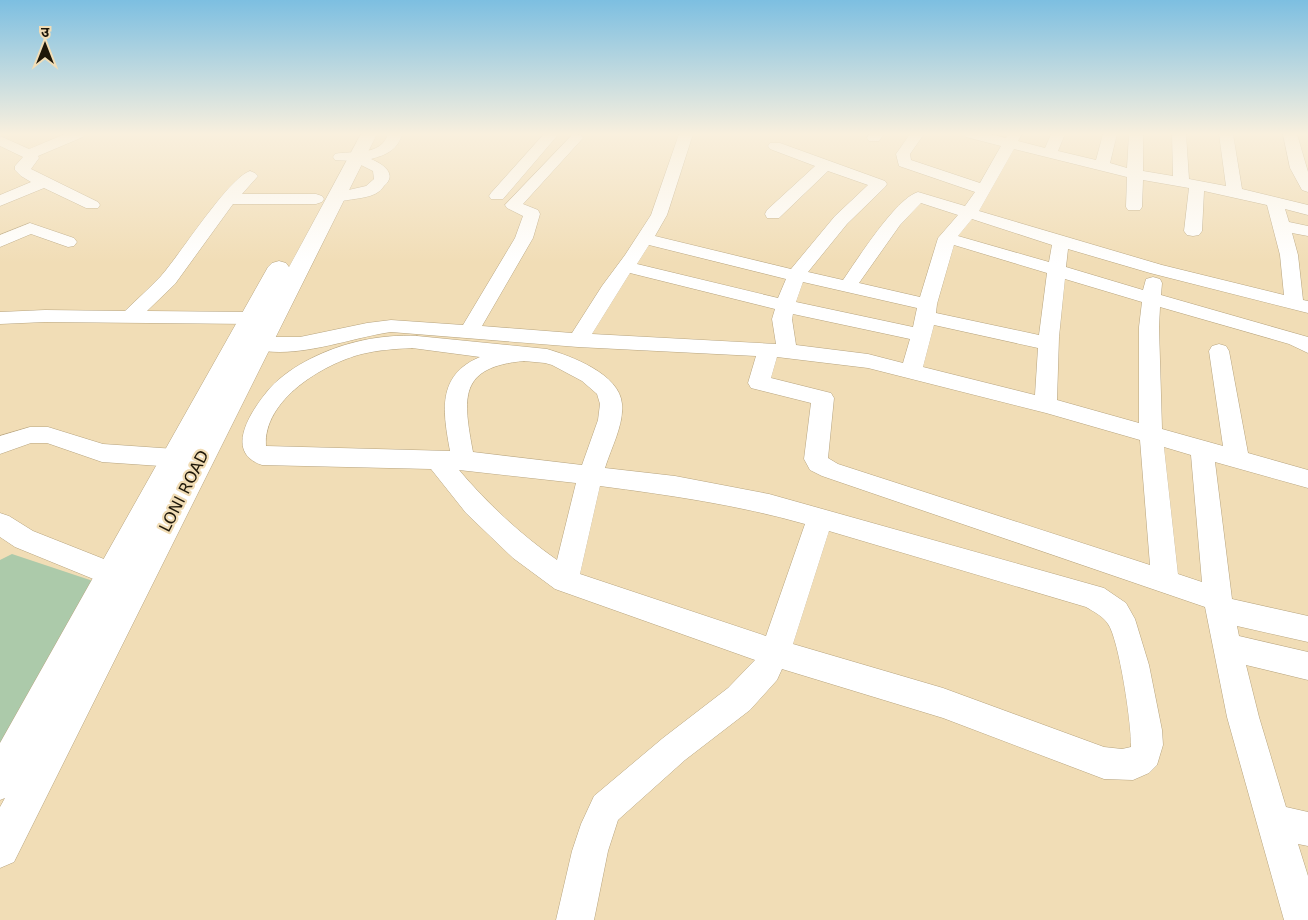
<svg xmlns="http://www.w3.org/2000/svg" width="1308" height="920" font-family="'DejaVu Sans','Noto Sans Devanagari',sans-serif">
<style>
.green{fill:#accaaa}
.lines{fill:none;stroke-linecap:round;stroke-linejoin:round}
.minor-casing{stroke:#b7a47f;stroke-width:1}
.highway-casing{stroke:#b7a47f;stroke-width:1}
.minor{fill:#fff;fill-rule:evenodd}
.highway{fill:#fff;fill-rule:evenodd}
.labels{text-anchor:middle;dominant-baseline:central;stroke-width:4.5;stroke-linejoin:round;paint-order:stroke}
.street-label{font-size:16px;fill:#1e1709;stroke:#f1ddb6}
</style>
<rect width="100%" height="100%" fill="#f1ddb6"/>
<path class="green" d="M 12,554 L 93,581 L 0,756 L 0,560 Z"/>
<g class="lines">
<g class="minor-casing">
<path id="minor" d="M 65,134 L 85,134 L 83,137 L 38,156 L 39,158 L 31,169 L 98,202 L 100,205 L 98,208 L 86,208 L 44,188 L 0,206 L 0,195 L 31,182 L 21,176 L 15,170 L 15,166 L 23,157 L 0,146 L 0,136 L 29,149 Z
M 388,134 L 402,134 C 398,150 386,155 371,159 C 383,164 398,174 384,186 C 382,189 379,192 375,194 C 364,199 349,199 337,202 L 331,200 L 329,197 L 331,194 L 366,186 L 374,179 L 373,171 L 353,161 L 335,160 L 333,157 L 335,154 C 352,150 381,157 388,134 Z
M 544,134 L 556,134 L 557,136 L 503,199 L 491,199 L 489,196 L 491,193 Z
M 573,134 L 581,135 L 583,138 L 523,204 L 538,210 L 540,214 L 533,238 L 482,326 L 572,333 L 602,286 L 625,255 L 651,215 L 679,134 L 693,134 L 667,215 L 655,236 L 791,269 L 835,216 L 868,185 L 828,171 L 779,218 L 767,218 L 765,214 L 767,210 L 815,166 L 770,149 L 768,146 L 770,143 L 780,143 L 885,181 L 887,184 L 885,187 L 847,224 L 808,272 L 843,280 C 857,260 896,198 918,192 L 965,206 L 975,192 L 899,166 L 896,154 L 910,134 L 924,134 L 910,154 L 911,160 L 980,183 L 1001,146 L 966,137 L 964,134 L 990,134 L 1006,138 L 1008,134 L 1022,134 L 1018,141 L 1045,148 L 1051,134 L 1065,134 L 1058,151 L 1096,160 L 1103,134 L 1117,134 L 1110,163 L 1127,168 L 1129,134 L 1143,134 L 1143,171 L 1173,176 L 1172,134 L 1186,134 L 1189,179 L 1226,186 L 1219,134 L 1233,134 L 1242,189 L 1308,205 L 1308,215 L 1285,209 L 1289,222 L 1308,226 L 1308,236 L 1292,233 L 1298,255 L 1303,300 L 1308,301 L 1308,313 L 1150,273 L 1068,249 L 1066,267 L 1143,290 L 1146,279 L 1153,277 L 1160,279 L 1162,283 L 1161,295 L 1308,337 L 1308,353 L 1289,344 L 1160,307 L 1159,327 L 1162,429 L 1223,446 L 1209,351 L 1212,346 L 1219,344 L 1226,346 L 1229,351 L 1248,453 L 1308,470 L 1308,488 L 1215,462 L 1232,599 L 1308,616 L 1308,642 L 1237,626 L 1239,636 L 1308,652 L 1308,680 L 1246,665 L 1259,717 L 1286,807 L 1308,812 L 1308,846 L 1298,844 L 1308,876 L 1308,920 L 1284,920 L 1227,717 L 1205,607 L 822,476 L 810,470 L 804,459 L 811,403 L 751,388 L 748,383 L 756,356 L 578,347 L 391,332 C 349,338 296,360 254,349 L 251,344 L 254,339 L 261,337 L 300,337 L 367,323 L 391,320 L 463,325 L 515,238 L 523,216 L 507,208 L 505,205 ZM 1014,149 L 1127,177 L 1126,207 L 1128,210 L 1140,210 L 1142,207 L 1143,180 L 1189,188 L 1184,231 L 1187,235 L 1193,236 L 1199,235 L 1202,231 L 1204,191 L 1267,205 L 1280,255 L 1284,295 L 1162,265 L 979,211 ZM 921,203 L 958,215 L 938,238 L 920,297 L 859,283 L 900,225 ZM 972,219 L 1052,245 L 1049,262 L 958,236 ZM 649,245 L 786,279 L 778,298 L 637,264 ZM 954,245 L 1047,273 L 1039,335 L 936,313 L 937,304 ZM 630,273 L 775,309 L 772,319 L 776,344 L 592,334 ZM 1065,279 L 1142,302 L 1139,327 L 1139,423 L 1057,400 L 1059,337 ZM 803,282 L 917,308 L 913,327 L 796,302 ZM 793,314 L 910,339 L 903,363 L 868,354 L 796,345 L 792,319 ZM 934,325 L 1038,348 L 1035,395 L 923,367 ZM 777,357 L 868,368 L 1046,413 L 1140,440 L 1150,565 L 838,464 L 828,458 L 834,398 L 831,393 L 771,378 ZM 1164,447 L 1191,455 L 1202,582 L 1178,574 Z
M 869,134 L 884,134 L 879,141 L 869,141 L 867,138 Z
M 1283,134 L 1297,134 L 1308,172 L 1308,192 L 1302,190 L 1290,168 Z
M 250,171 L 255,173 L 258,176 L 242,194 L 316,194 L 322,196 L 324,199 L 322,202 L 316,204 L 233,204 L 175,284 L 147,311 L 252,312 L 259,314 L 262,318 L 259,322 L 252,324 L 45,322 L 0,324 L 0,312 L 45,310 L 125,311 C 137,299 150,288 161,276 C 179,256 229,177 250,171 Z
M 30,223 L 74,238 L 77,242 L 74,246 L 68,247 L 31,234 L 0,247 L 0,235 Z
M 417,336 L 547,349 C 571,356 620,374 622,404 C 624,425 611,448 605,468 L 675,476 L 769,494 L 1104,588 L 1126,603 L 1135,619 L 1149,665 L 1162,730 L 1163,745 L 1157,765 L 1149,773 L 1133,780 L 1104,779 L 943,718 L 782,669 L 777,680 L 750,710 L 685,760 L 618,820 L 608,851 L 594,920 L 556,920 L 572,851 L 581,824 L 594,796 L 663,738 L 728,688 L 755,660 L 555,589 L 513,558 L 466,513 L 431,469 L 262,465 C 222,452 253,408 270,388 C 281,376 296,366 310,359 C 343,342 381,334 417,336 ZM 412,348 L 480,357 C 436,375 443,413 450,451 L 266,446 C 263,400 323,364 362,354 C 378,350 395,349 412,348 ZM 524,361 L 545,363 L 552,365 L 582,381 L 597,394 L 600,404 L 598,420 L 582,465 L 473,452 C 463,398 458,367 524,361 ZM 459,470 L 576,483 L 557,560 C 520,534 488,504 459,470 ZM 600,486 C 669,495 738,505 805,524 L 766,636 L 580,574 ZM 829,531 L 1086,607 C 1094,612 1103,616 1108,624 C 1119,639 1132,727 1131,747 L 1122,749 L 1104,747 L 943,688 L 793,644 Z
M 30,427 L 48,427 L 103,444 L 175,449 L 183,452 L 187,458 L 183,464 L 175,467 L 102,462 L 47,443 L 31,443 L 0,454 L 0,436 Z
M 0,513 L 9,516 L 33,531 L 114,563 L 129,564 L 139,568 L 143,576 L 139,584 L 129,588 L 113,587 L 15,547 L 0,537 Z"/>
</g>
<g class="highway-casing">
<path id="highway" d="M 361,134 L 377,134 L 14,862 L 0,868 L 0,807 L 5,798 L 0,800 L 0,743 L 268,267 L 272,263 L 279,261 L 286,263 L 289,267 Z"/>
</g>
<use href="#minor" class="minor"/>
<use href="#highway" class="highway"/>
</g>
<linearGradient id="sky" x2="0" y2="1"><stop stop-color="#7dbfe1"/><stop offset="0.51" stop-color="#f9f0de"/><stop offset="1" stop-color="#f9f0de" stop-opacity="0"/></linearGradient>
<rect width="1308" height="263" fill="url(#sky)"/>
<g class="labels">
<g class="street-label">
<text transform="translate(184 491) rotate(-63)">LONI ROAD</text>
</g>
</g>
<g transform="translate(45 45)" stroke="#f1ddb6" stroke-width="4" paint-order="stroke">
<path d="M0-4L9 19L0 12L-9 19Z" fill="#1e1709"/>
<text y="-8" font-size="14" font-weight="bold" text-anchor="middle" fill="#1e1709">उ</text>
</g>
</svg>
